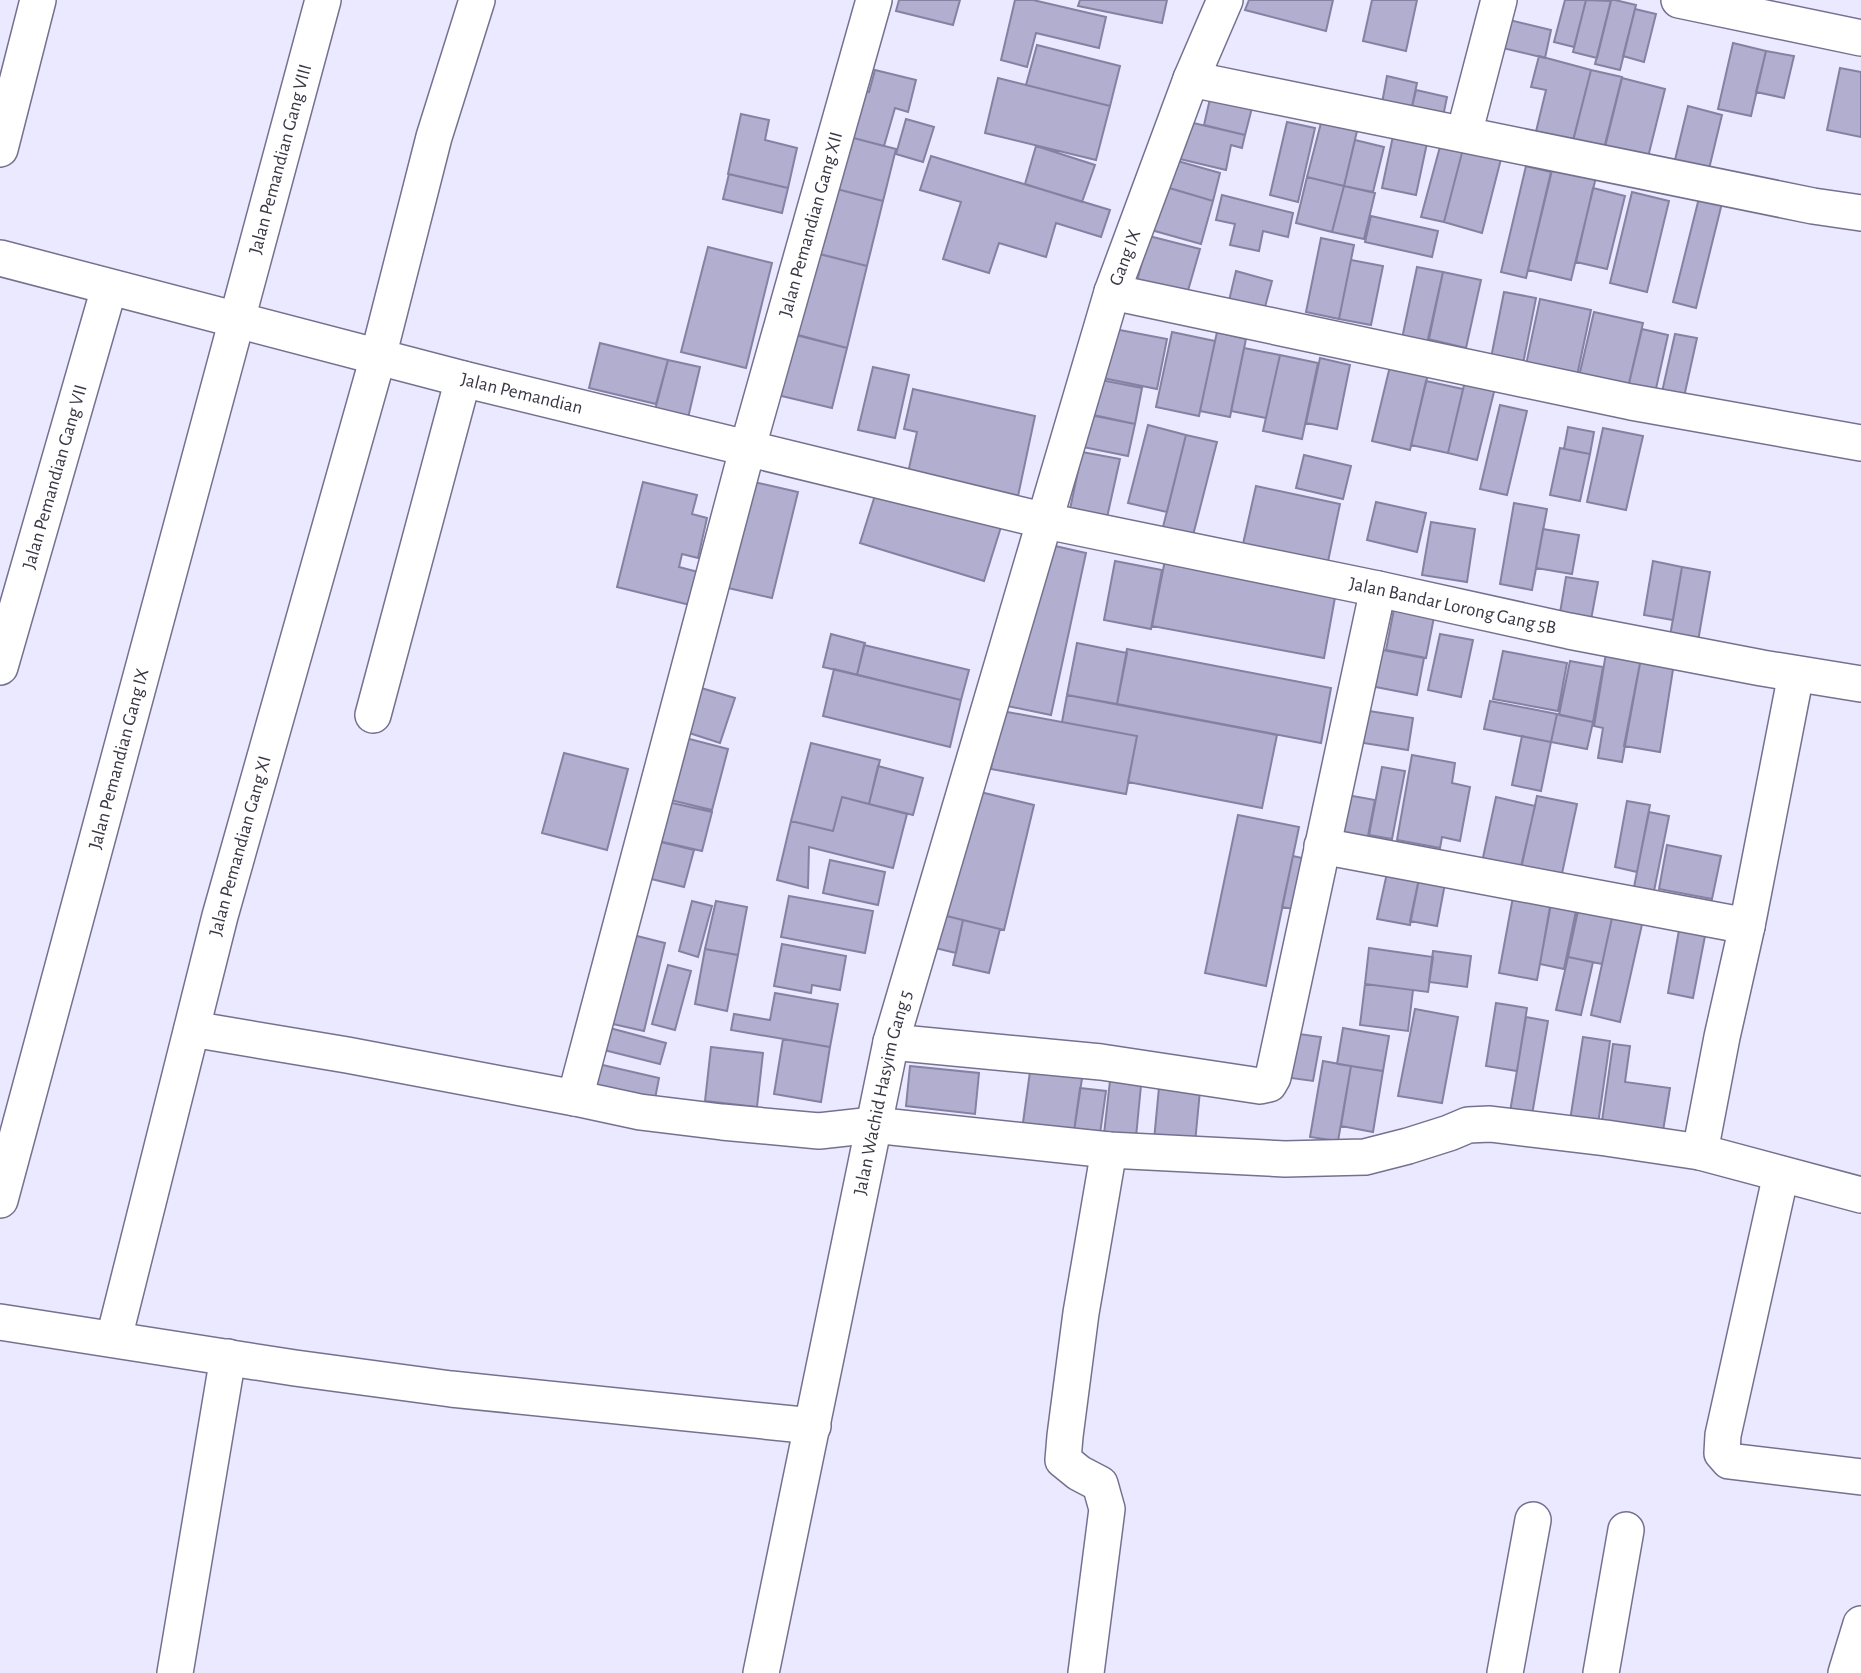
<svg xmlns="http://www.w3.org/2000/svg" width="1861" height="1673" font-family="'Alegreya Sans',sans-serif">
<style>
.building{fill:#b1aed0;stroke:#8481a2;stroke-width:2}
.lines{fill:none;stroke-linecap:round;stroke-linejoin:round}
.minor-casing{stroke:#747190;stroke-width:38}
.minor{stroke:#fff;stroke-width:35}
.labels{text-anchor:middle;dominant-baseline:central;stroke-width:5;stroke-linejoin:round;paint-order:stroke}
.street-label{font-size:19px;fill:#383745;stroke:#fff}
</style>
<rect width="100%" height="100%" fill="#ebe9ff"/>
<path class="building" d="M 899,0 L 960,0 L 953,25 L 896,11 Z
M 1015,0 L 1033,0 L 1106,17 L 1099,48 L 1036,33 L 1027,67 L 1001,60 Z
M 1080,0 L 1167,0 L 1162,23 L 1078,6 Z
M 1249,0 L 1333,0 L 1326,31 L 1245,10 Z
M 1372,0 L 1417,0 L 1406,51 L 1363,41 Z
M 1565,0 L 1586,0 L 1574,47 L 1554,42 Z
M 1586,0 L 1611,1 L 1597,58 L 1573,52 Z
M 1615,0 L 1636,5 L 1620,70 L 1595,64 L 1611,0 Z
M 1635,9 L 1656,14 L 1644,62 L 1623,56 Z
M 1497,17 L 1551,30 L 1545,58 L 1490,45 Z
M 1733,43 L 1766,51 L 1751,116 L 1718,109 Z
M 1037,45 L 1120,66 L 1110,106 L 1026,85 Z
M 1766,51 L 1794,56 L 1784,98 L 1756,92 Z
M 1539,56 L 1591,70 L 1570,152 L 1533,144 L 1546,90 L 1531,87 Z
M 1840,68 L 1861,72 L 1861,137 L 1827,130 Z
M 875,70 L 916,80 L 908,112 L 895,108 L 884,146 L 842,135 L 854,88 L 869,92 Z
M 1591,70 L 1622,77 L 1602,156 L 1571,149 Z
M 1387,76 L 1417,83 L 1409,120 L 1380,114 Z
M 998,78 L 1110,106 L 1096,160 L 985,133 Z
M 1622,78 L 1665,89 L 1647,161 L 1604,151 Z
M 1212,90 L 1254,100 L 1245,135 L 1204,125 Z
M 1416,90 L 1447,97 L 1441,126 L 1409,120 Z
M 1688,106 L 1722,115 L 1708,173 L 1674,164 Z
M 741,114 L 769,120 L 765,140 L 797,148 L 788,188 L 728,174 Z
M 906,119 L 934,127 L 923,162 L 896,154 Z
M 1189,122 L 1245,135 L 1242,148 L 1231,145 L 1226,170 L 1180,159 Z
M 1287,122 L 1315,128 L 1298,202 L 1270,195 Z
M 1321,123 L 1357,131 L 1344,186 L 1307,177 Z
M 842,135 L 896,149 L 883,201 L 829,187 Z
M 1393,136 L 1427,143 L 1416,195 L 1382,188 Z
M 1355,140 L 1384,147 L 1373,192 L 1344,186 Z
M 1441,143 L 1463,149 L 1444,222 L 1421,217 Z
M 1036,146 L 1095,165 L 1082,202 L 1025,184 Z
M 1463,149 L 1501,159 L 1482,233 L 1444,222 Z
M 931,156 L 1110,210 L 1101,237 L 1056,223 L 1046,257 L 999,243 L 989,273 L 943,259 L 961,202 L 920,190 Z
M 1167,158 L 1220,173 L 1213,201 L 1159,185 Z
M 1554,162 L 1597,173 L 1571,280 L 1528,270 Z
M 1526,166 L 1551,172 L 1526,278 L 1501,272 Z
M 729,174 L 788,188 L 782,213 L 723,199 Z
M 1307,177 L 1344,186 L 1332,232 L 1296,223 Z
M 1156,184 L 1213,201 L 1201,244 L 1144,228 Z
M 1344,186 L 1375,193 L 1364,239 L 1332,232 Z
M 829,187 L 883,201 L 867,266 L 812,252 Z
M 1593,188 L 1625,196 L 1607,269 L 1576,262 Z
M 1632,192 L 1669,201 L 1647,292 L 1610,283 Z
M 1700,194 L 1723,199 L 1696,308 L 1673,302 Z
M 1222,195 L 1293,213 L 1288,237 L 1263,231 L 1259,251 L 1230,245 L 1235,224 L 1216,220 Z
M 1371,216 L 1438,231 L 1432,257 L 1365,242 Z
M 1149,236 L 1200,249 L 1187,294 L 1137,281 Z
M 1321,238 L 1354,245 L 1339,319 L 1306,312 Z
M 708,247 L 772,263 L 746,368 L 681,352 Z
M 807,251 L 867,266 L 847,348 L 787,332 Z
M 1351,260 L 1383,266 L 1371,325 L 1339,319 Z
M 1417,267 L 1443,272 L 1426,353 L 1400,348 Z
M 1236,271 L 1272,281 L 1262,318 L 1227,309 Z
M 1443,272 L 1481,280 L 1466,348 L 1428,339 Z
M 1504,292 L 1536,298 L 1521,374 L 1489,368 Z
M 1540,299 L 1591,310 L 1575,385 L 1524,374 Z
M 1594,312 L 1643,323 L 1626,396 L 1577,385 Z
M 1104,327 L 1167,339 L 1157,389 L 1093,376 Z
M 1642,329 L 1668,335 L 1653,402 L 1626,396 Z
M 784,332 L 847,348 L 832,408 L 769,393 Z
M 1172,332 L 1215,341 L 1199,416 L 1156,407 Z
M 1217,332 L 1246,339 L 1230,417 L 1200,411 Z
M 1675,334 L 1697,338 L 1682,406 L 1660,401 Z
M 600,343 L 668,360 L 656,404 L 589,388 Z
M 1244,348 L 1280,355 L 1266,418 L 1231,411 Z
M 1280,355 L 1318,363 L 1302,439 L 1263,431 Z
M 1320,358 L 1350,365 L 1337,429 L 1306,423 Z
M 668,360 L 700,367 L 687,422 L 654,414 Z
M 1391,362 L 1429,370 L 1410,450 L 1372,441 Z
M 873,367 L 909,375 L 895,438 L 858,430 Z
M 1096,379 L 1142,388 L 1135,424 L 1089,414 Z
M 1426,381 L 1463,389 L 1448,453 L 1411,445 Z
M 1465,381 L 1495,388 L 1477,460 L 1448,453 Z
M 913,389 L 1035,416 L 1018,496 L 908,473 L 917,432 L 904,429 Z
M 1500,405 L 1527,411 L 1507,495 L 1480,489 Z
M 1085,414 L 1135,424 L 1128,456 L 1078,446 Z
M 1148,425 L 1186,435 L 1167,512 L 1128,503 Z
M 1568,427 L 1594,432 L 1590,454 L 1564,449 Z
M 1603,428 L 1643,436 L 1626,510 L 1587,502 Z
M 1186,435 L 1217,442 L 1190,547 L 1160,539 Z
M 1560,448 L 1590,454 L 1580,501 L 1550,495 Z
M 1082,452 L 1120,459 L 1106,522 L 1069,514 Z
M 1304,455 L 1351,466 L 1343,499 L 1296,488 Z
M 643,482 L 697,495 L 692,514 L 707,518 L 698,558 L 682,554 L 679,567 L 702,573 L 694,606 L 617,587 Z
M 754,482 L 798,492 L 772,598 L 728,588 Z
M 1256,486 L 1340,504 L 1326,571 L 1241,553 Z
M 877,489 L 1001,527 L 984,581 L 860,543 Z
M 1376,502 L 1426,513 L 1417,552 L 1367,540 Z
M 1514,503 L 1547,509 L 1532,590 L 1500,584 Z
M 1431,522 L 1475,529 L 1467,582 L 1422,575 Z
M 1543,529 L 1579,535 L 1572,574 L 1536,568 Z
M 1042,543 L 1086,553 L 1051,715 L 1007,706 Z
M 1165,560 L 1336,592 L 1324,658 L 1152,626 Z
M 1115,561 L 1162,570 L 1151,629 L 1104,620 Z
M 1653,561 L 1682,567 L 1673,620 L 1644,615 Z
M 1682,567 L 1710,572 L 1698,641 L 1670,636 Z
M 1566,577 L 1598,582 L 1590,625 L 1559,619 Z
M 1394,609 L 1434,617 L 1426,658 L 1386,650 Z
M 831,634 L 865,643 L 857,675 L 823,667 Z
M 1440,634 L 1473,640 L 1461,697 L 1428,690 Z
M 1077,643 L 1127,653 L 1117,704 L 1067,695 Z
M 864,645 L 969,670 L 961,700 L 857,675 Z
M 1367,647 L 1424,658 L 1417,695 L 1360,684 Z
M 1127,649 L 1331,688 L 1321,743 L 1117,704 Z
M 1503,651 L 1567,663 L 1558,711 L 1493,699 Z
M 1606,653 L 1641,658 L 1622,762 L 1598,758 L 1603,728 L 1594,726 Z
M 1641,658 L 1674,663 L 1660,752 L 1624,746 Z
M 1570,661 L 1603,667 L 1593,722 L 1559,715 Z
M 834,669 L 961,700 L 950,747 L 823,716 Z
M 691,685 L 735,698 L 720,743 L 677,729 Z
M 1067,695 L 1277,735 L 1262,808 L 1128,782 L 1137,736 L 1062,722 Z
M 1490,701 L 1557,714 L 1551,742 L 1484,729 Z
M 1357,709 L 1413,718 L 1408,750 L 1351,741 Z
M 1002,711 L 1137,736 L 1126,794 L 991,769 Z
M 1557,714 L 1593,722 L 1587,749 L 1551,742 Z
M 674,735 L 728,749 L 712,810 L 658,797 Z
M 1522,736 L 1551,742 L 1541,791 L 1512,785 Z
M 811,743 L 880,760 L 869,804 L 842,797 L 833,831 L 791,821 Z
M 564,753 L 628,769 L 607,850 L 542,833 Z
M 1412,755 L 1455,763 L 1452,783 L 1470,787 L 1460,841 L 1442,837 L 1440,848 L 1397,840 Z
M 878,766 L 923,778 L 913,815 L 869,804 Z
M 1382,767 L 1405,771 L 1392,839 L 1369,835 Z
M 972,790 L 1034,805 L 1004,930 L 942,915 Z
M 1336,793 L 1375,800 L 1366,846 L 1328,838 Z
M 1537,796 L 1577,804 L 1561,878 L 1521,869 Z
M 842,797 L 907,814 L 893,868 L 809,847 L 808,888 L 777,880 L 791,821 L 833,831 Z
M 1496,797 L 1535,806 L 1519,875 L 1481,867 Z
M 659,800 L 712,812 L 702,851 L 650,839 Z
M 1627,801 L 1650,805 L 1637,872 L 1615,867 Z
M 1649,812 L 1669,816 L 1653,896 L 1633,892 Z
M 1238,815 L 1299,827 L 1266,986 L 1205,973 Z
M 648,839 L 694,850 L 684,887 L 639,876 Z
M 1667,845 L 1721,856 L 1712,899 L 1659,889 Z
M 1293,856 L 1315,861 L 1305,911 L 1282,907 Z
M 830,860 L 885,872 L 878,905 L 823,893 Z
M 1387,873 L 1419,879 L 1410,925 L 1377,919 Z
M 1420,874 L 1446,878 L 1437,926 L 1410,921 Z
M 1515,886 L 1553,893 L 1537,980 L 1499,973 Z
M 789,896 L 873,911 L 865,953 L 781,937 Z
M 1581,897 L 1615,904 L 1602,964 L 1568,957 Z
M 692,901 L 712,906 L 698,957 L 679,951 Z
M 716,901 L 747,907 L 738,955 L 705,949 Z
M 1551,901 L 1577,906 L 1564,969 L 1540,964 Z
M 1615,904 L 1645,911 L 1620,1022 L 1591,1015 Z
M 931,912 L 963,920 L 956,953 L 923,945 Z
M 963,920 L 1000,929 L 989,973 L 953,965 Z
M 1679,930 L 1705,936 L 1693,998 L 1668,993 Z
M 625,933 L 665,943 L 644,1031 L 604,1022 Z
M 782,944 L 846,956 L 840,990 L 812,985 L 811,993 L 774,986 Z
M 1369,948 L 1433,957 L 1428,992 L 1365,984 Z
M 705,949 L 738,955 L 727,1011 L 695,1004 Z
M 1433,951 L 1471,956 L 1467,987 L 1429,982 Z
M 1568,957 L 1593,962 L 1581,1015 L 1556,1010 Z
M 668,965 L 691,971 L 675,1030 L 652,1024 Z
M 1365,984 L 1413,990 L 1408,1031 L 1360,1025 Z
M 775,993 L 838,1004 L 830,1047 L 731,1030 L 734,1014 L 770,1020 Z
M 1496,1003 L 1527,1008 L 1517,1071 L 1486,1066 Z
M 1415,1009 L 1458,1017 L 1442,1103 L 1398,1096 Z
M 1526,1017 L 1548,1021 L 1532,1115 L 1510,1112 Z
M 606,1027 L 666,1043 L 660,1064 L 600,1049 Z
M 1343,1028 L 1389,1036 L 1383,1071 L 1337,1064 Z
M 1299,1034 L 1321,1037 L 1313,1081 L 1291,1078 Z
M 1583,1037 L 1610,1041 L 1597,1131 L 1569,1127 Z
M 783,1039 L 830,1047 L 821,1102 L 774,1094 Z
M 1613,1044 L 1630,1046 L 1625,1082 L 1670,1088 L 1662,1137 L 1601,1128 Z
M 711,1047 L 763,1053 L 757,1107 L 705,1101 Z
M 1032,1057 L 1084,1065 L 1073,1138 L 1022,1130 Z
M 1323,1061 L 1351,1066 L 1338,1141 L 1310,1137 Z
M 594,1063 L 659,1078 L 654,1104 L 588,1089 Z
M 910,1066 L 979,1073 L 975,1114 L 906,1106 Z
M 1351,1066 L 1383,1071 L 1373,1132 L 1341,1126 Z
M 1111,1072 L 1142,1075 L 1136,1137 L 1104,1134 Z
M 1160,1077 L 1201,1080 L 1195,1143 L 1154,1140 Z
M 1080,1088 L 1106,1091 L 1099,1141 L 1073,1138 Z"/>
<g class="lines">
<g class="minor-casing">
<g id="minor">
<path d="M 1679,0 L 1861,38"/>
<path d="M 1191,79 L 1813,206 L 1861,213"/>
<path d="M 1464,134 L 1499,0"/>
<path d="M 0,149 L 38,0"/>
<path id="s1" d="M 0,258 L 463,379 L 1046,521 L 1378,589 L 1569,631 L 1762,668 L 1861,684"/>
<path d="M 1112,292 L 1631,402 L 1861,443"/>
<path id="s2" d="M 0,667 L 109,288"/>
<path d="M 373,715 L 463,379"/>
<path d="M 1322,846 L 1747,926"/>
<path d="M 192,1029 L 347,1055 L 575,1098 L 640,1112 L 722,1122 L 819,1131 L 873,1125 L 1109,1150 L 1285,1159 L 1365,1157 L 1408,1146 L 1449,1133 L 1468,1125 L 1490,1124 L 1606,1138 L 1700,1152 L 1861,1195"/>
<path d="M 891,1042 L 1101,1062 L 1260,1086 L 1269,1084 L 1273,1077 L 1378,589"/>
<path id="s3" d="M 575,1098 L 747,450 L 874,0"/>
<path d="M 1700,1152 L 1722,1037 L 1747,926 L 1796,674"/>
<path d="M 1781,1174 L 1723,1435 L 1722,1453 L 1729,1461 L 1861,1477"/>
<path id="s4" d="M 0,1200 L 323,0"/>
<path d="M 0,1322 L 295,1368 L 451,1389 L 813,1426"/>
<path id="s5" d="M 114,1338 L 220,916 L 378,357 L 434,137 L 477,0"/>
<path d="M 175,1673 L 228,1357"/>
<path id="s6" d="M 761,1673 L 891,1042 L 1112,292 L 1191,79 L 1225,0"/>
<path d="M 1086,1673 L 1107,1509 L 1100,1484 L 1079,1473 L 1063,1460 L 1065,1436 L 1081,1313 L 1109,1150"/>
<path d="M 1505,1673 L 1533,1520"/>
<path d="M 1601,1673 L 1626,1530"/>
<path d="M 1846,1673 L 1861,1624"/>
</g>
</g>
<use href="#minor" class="minor"/>
</g>
<g class="labels">
<g class="street-label">
<text stroke="none"><textPath href="#s4" startOffset="1078">Jalan Pemandian Gang VIII</textPath></text>
<text stroke="none"><textPath href="#s3" startOffset="905">Jalan Pemandian Gang XII</textPath></text>
<text stroke="none"><textPath href="#s6" startOffset="1463">Gang IX</textPath></text>
<text stroke="none"><textPath href="#s1" startOffset="539">Jalan Pemandian</textPath></text>
<text stroke="none"><textPath href="#s2" startOffset="198">Jalan Pemandian Gang VII</textPath></text>
<text stroke="none"><textPath href="#s1" startOffset="1494">Jalan Bandar Lorong Gang 5B</textPath></text>
<text stroke="none"><textPath href="#s4" startOffset="457">Jalan Pemandian Gang IX</textPath></text>
<text stroke="none"><textPath href="#s5" startOffset="508">Jalan Pemandian Gang XI</textPath></text>
<text stroke="none"><textPath href="#s6" startOffset="593">Jalan Wachid Hasyim Gang 5</textPath></text>
</g>
</g>
</svg>
